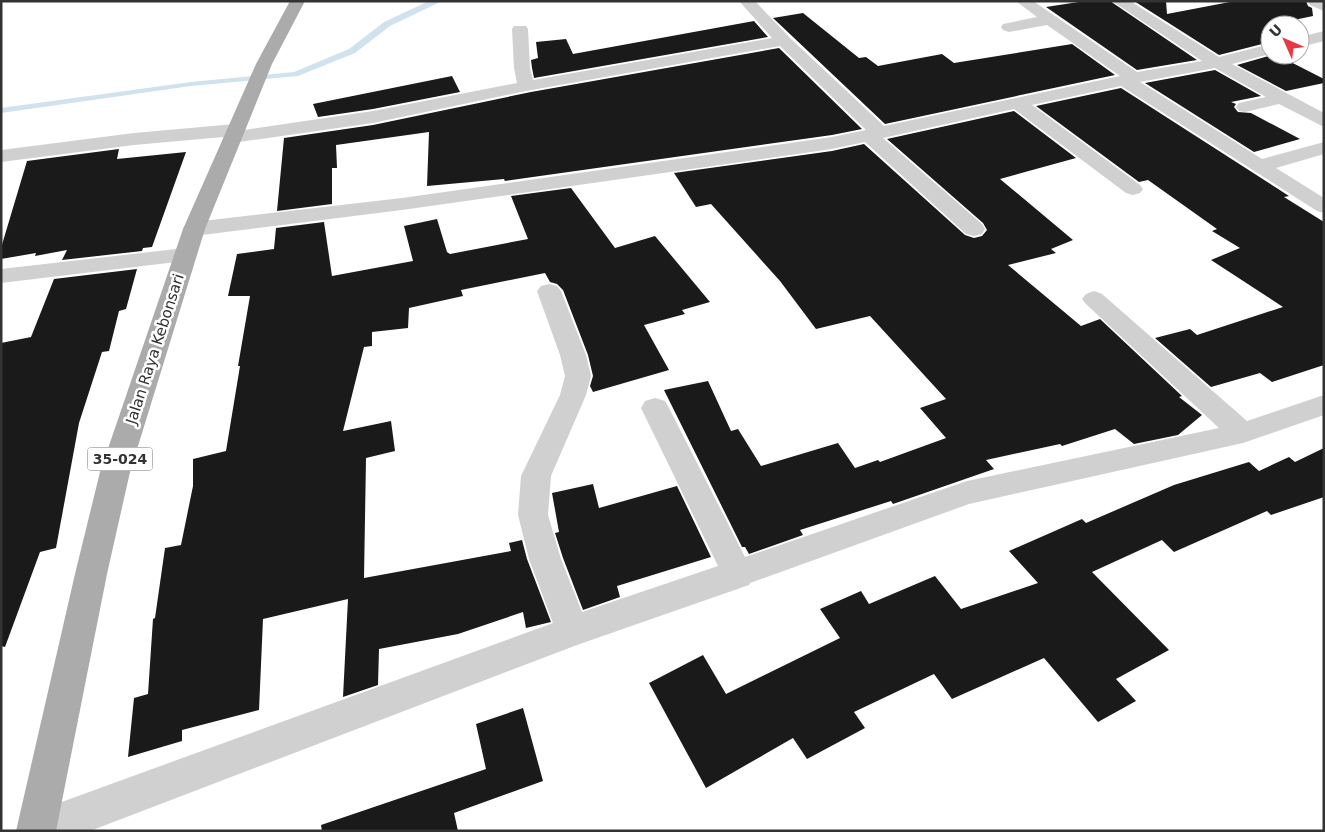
<svg xmlns="http://www.w3.org/2000/svg" width="1325" height="832" font-family="'DejaVu Sans',sans-serif">
<style>
.lines{fill:none;stroke-linecap:round;stroke-linejoin:round}
.stream{fill:#cfe2ee;fill-rule:evenodd}
.building{fill:#1a1a1a}
.minor{fill:#d0d0d0;fill-rule:evenodd}
.primary{fill:#ababab;fill-rule:evenodd}
.labels{text-anchor:middle;dominant-baseline:central;stroke-width:5;stroke-linejoin:round;paint-order:stroke}
.shield{fill:#fff;stroke:#707070;stroke-width:1}
.shield-label{font-size:14px;font-weight:bold;fill:#333}
.street-label{font-size:15px;fill:#333;stroke:#fff}
</style>
<rect width="100%" height="100%" fill="#fff"/>
<g class="lines">
<path class="stream" d="M 429,1 L 442,1 L 390,26 L 355,53 L 298,76 L 191,86 L 1,113 L 1,108 L 191,82 L 294,72 L 349,49 L 384,22 Z"/>
</g>
<path class="building" d="M 1085,1 L 1110,1 L 1197,60 L 1137,70 L 1046,7 Z
M 1134,1 L 1166,1 L 1167,14 L 1235,1 L 1306,1 L 1308,6 L 1312,8 L 1313,16 L 1270,25 L 1270,42 L 1219,55 Z
M 803,13 L 859,58 L 866,57 L 878,66 L 942,54 L 954,63 L 1072,44 L 1115,75 L 885,124 L 773,18 Z
M 754,21 L 768,37 L 534,78 L 532,68 L 531,60 L 538,58 L 536,42 L 566,39 L 573,54 Z
M 779,48 L 862,129 L 832,135 L 505,181 L 504,179 L 427,186 L 429,132 L 336,145 L 337,168 L 332,168 L 332,204 L 277,211 L 284,138 L 373,125 L 531,92 Z
M 1272,55 L 1277,55 L 1324,79 L 1324,83 L 1286,91 L 1237,65 Z
M 1215,70 L 1261,96 L 1231,102 L 1236,104 L 1234,107 L 1238,112 L 1251,113 L 1300,139 L 1254,152 L 1145,83 Z
M 452,76 L 460,92 L 373,109 L 318,117 L 313,104 Z
M 1121,88 L 1289,196 L 1284,197 L 1324,222 L 1324,365 L 1272,382 L 1260,373 L 1211,387 L 1155,338 L 1190,329 L 1197,335 L 1283,307 L 1211,260 L 1240,248 L 1212,231 L 1217,229 L 1148,180 L 1139,182 L 1036,106 Z
M 1014,111 L 1076,158 L 1000,179 L 1073,240 L 1051,249 L 1056,253 L 1008,265 L 1081,326 L 1100,319 L 1182,396 L 1179,397 L 1202,415 L 1178,435 L 1134,444 L 1115,429 L 1062,446 L 1060,444 L 986,460 L 994,469 L 893,504 L 891,501 L 800,530 L 803,535 L 749,554 L 745,547 L 742,547 L 664,390 L 708,381 L 731,431 L 738,429 L 761,466 L 838,443 L 855,468 L 878,460 L 880,462 L 946,438 L 920,408 L 946,399 L 870,316 L 816,329 L 780,281 L 711,204 L 696,207 L 674,173 L 832,151 L 864,144 L 965,235 L 974,238 L 982,236 L 987,230 L 983,223 L 887,139 Z
M 119,149 L 117,159 L 186,152 L 152,247 L 143,248 L 142,251 L 62,260 L 67,250 L 35,256 L 36,253 L 1,259 L 1,248 L 27,161 Z
M 571,188 L 615,248 L 655,236 L 710,302 L 682,310 L 685,314 L 644,325 L 669,370 L 593,392 L 590,386 L 593,376 L 588,355 L 563,290 L 557,284 L 550,282 L 545,273 L 461,290 L 463,296 L 409,308 L 408,328 L 372,332 L 372,346 L 364,347 L 343,431 L 391,421 L 395,451 L 366,458 L 364,578 L 511,551 L 509,543 L 522,540 L 527,559 L 551,622 L 526,628 L 523,612 L 458,634 L 379,649 L 378,685 L 343,697 L 348,599 L 263,619 L 259,710 L 182,730 L 182,741 L 128,757 L 134,698 L 148,694 L 153,619 L 155,618 L 165,548 L 181,545 L 193,486 L 193,459 L 226,451 L 240,366 L 238,366 L 250,296 L 228,296 L 237,254 L 274,249 L 276,228 L 324,222 L 332,276 L 413,261 L 404,226 L 437,219 L 447,252 L 450,254 L 528,239 L 511,196 Z
M 137,269 L 126,309 L 119,311 L 109,351 L 102,352 L 79,423 L 56,548 L 40,552 L 5,647 L 1,646 L 1,343 L 31,337 L 54,279 Z
M 1324,448 L 1324,497 L 1271,515 L 1267,511 L 1174,552 L 1162,540 L 1092,572 L 1169,650 L 1116,679 L 1136,701 L 1098,722 L 1044,658 L 952,699 L 934,674 L 854,712 L 865,728 L 807,759 L 793,738 L 706,788 L 649,683 L 703,655 L 726,694 L 840,638 L 820,609 L 861,591 L 869,604 L 935,576 L 961,609 L 1038,583 L 1009,551 L 1082,519 L 1086,523 L 1174,485 L 1249,462 L 1259,471 L 1289,457 L 1295,462 Z
M 593,484 L 599,508 L 677,486 L 711,557 L 617,586 L 620,597 L 583,610 L 563,558 L 555,533 L 559,532 L 552,493 Z
M 523,708 L 543,781 L 454,813 L 458,831 L 322,831 L 321,825 L 486,769 L 476,724 Z"/>
<g class="lines">
<path class="minor" d="M 739,1 L 755,1 L 790,38 L 884,126 L 1120,76 L 1047,25 L 1009,32 L 1003,30 L 1001,27 L 1003,24 L 1037,17 L 1016,1 L 1033,1 L 1137,72 L 1202,61 L 1112,1 L 1130,1 L 1219,57 L 1270,44 L 1270,54 L 1232,64 L 1324,113 L 1324,127 L 1279,104 L 1245,112 L 1239,111 L 1236,107 L 1239,103 L 1266,97 L 1215,68 L 1140,82 L 1262,159 L 1324,142 L 1324,154 L 1276,168 L 1324,198 L 1324,213 L 1317,211 L 1121,86 L 1032,105 L 1140,185 L 1143,189 L 1140,193 L 1133,195 L 1126,193 L 1014,109 L 883,138 L 982,224 L 985,229 L 982,234 L 974,236 L 966,234 L 865,142 L 832,149 L 402,210 L 194,236 L 186,234 L 183,229 L 186,224 L 194,222 L 402,198 L 832,137 L 866,130 L 780,46 L 526,91 L 373,123 L 232,143 L 225,141 L 223,137 L 134,145 L 1,162 L 1,150 L 134,133 L 235,124 L 242,126 L 244,130 L 373,111 L 517,83 L 514,68 L 512,29 L 514,26 L 526,26 L 528,29 L 530,68 L 533,80 L 772,38 Z
M 1324,1 L 1324,11 L 1310,5 L 1308,2 Z
M 1324,31 L 1324,41 L 1300,47 L 1300,37 Z
M 185,248 L 193,250 L 196,255 L 193,260 L 1,283 L 1,269 Z
M 549,284 L 557,286 L 561,291 L 586,355 L 591,376 L 586,395 L 551,476 L 548,515 L 561,559 L 582,612 L 718,566 L 641,408 L 645,401 L 655,398 L 665,401 L 669,408 L 745,557 L 967,481 L 1219,428 L 1086,304 L 1082,299 L 1086,294 L 1094,291 L 1102,294 L 1247,421 L 1324,395 L 1324,415 L 1243,443 L 969,504 L 750,583 L 749,585 L 577,645 L 90,831 L 17,831 L 23,817 L 37,811 L 553,623 L 529,559 L 518,515 L 521,476 L 560,395 L 565,376 L 560,355 L 537,291 L 541,286 Z"/>
<path class="primary" d="M 290,1 L 305,1 L 272,64 L 205,229 L 130,472 L 107,574 L 56,831 L 16,831 L 75,574 L 100,472 L 183,229 L 256,64 Z"/>
</g>
<g class="labels">
<rect class="shield" x="87.5" y="447.5" width="65" height="23" rx="4"/>
<g class="shield-label">
<text x="120" y="459">35-024</text>
</g>
<g class="street-label">
<text transform="translate(155 349) rotate(-72)">Jalan Raya Kebonsari</text>
</g>
</g>
<rect width="1325" height="832" fill="none" stroke="#333333" stroke-width="5"/>
<g transform="translate(1285 40) rotate(315)"><circle r="24" fill="#ffffff" stroke="#adadad"/>
<path d="M0-4L9 19L0 12L-9 19Z" fill="#e63946"/>
<text y="-8" font-size="14" font-weight="bold" text-anchor="middle" fill="#333333">U</text>
</g>
</svg>
